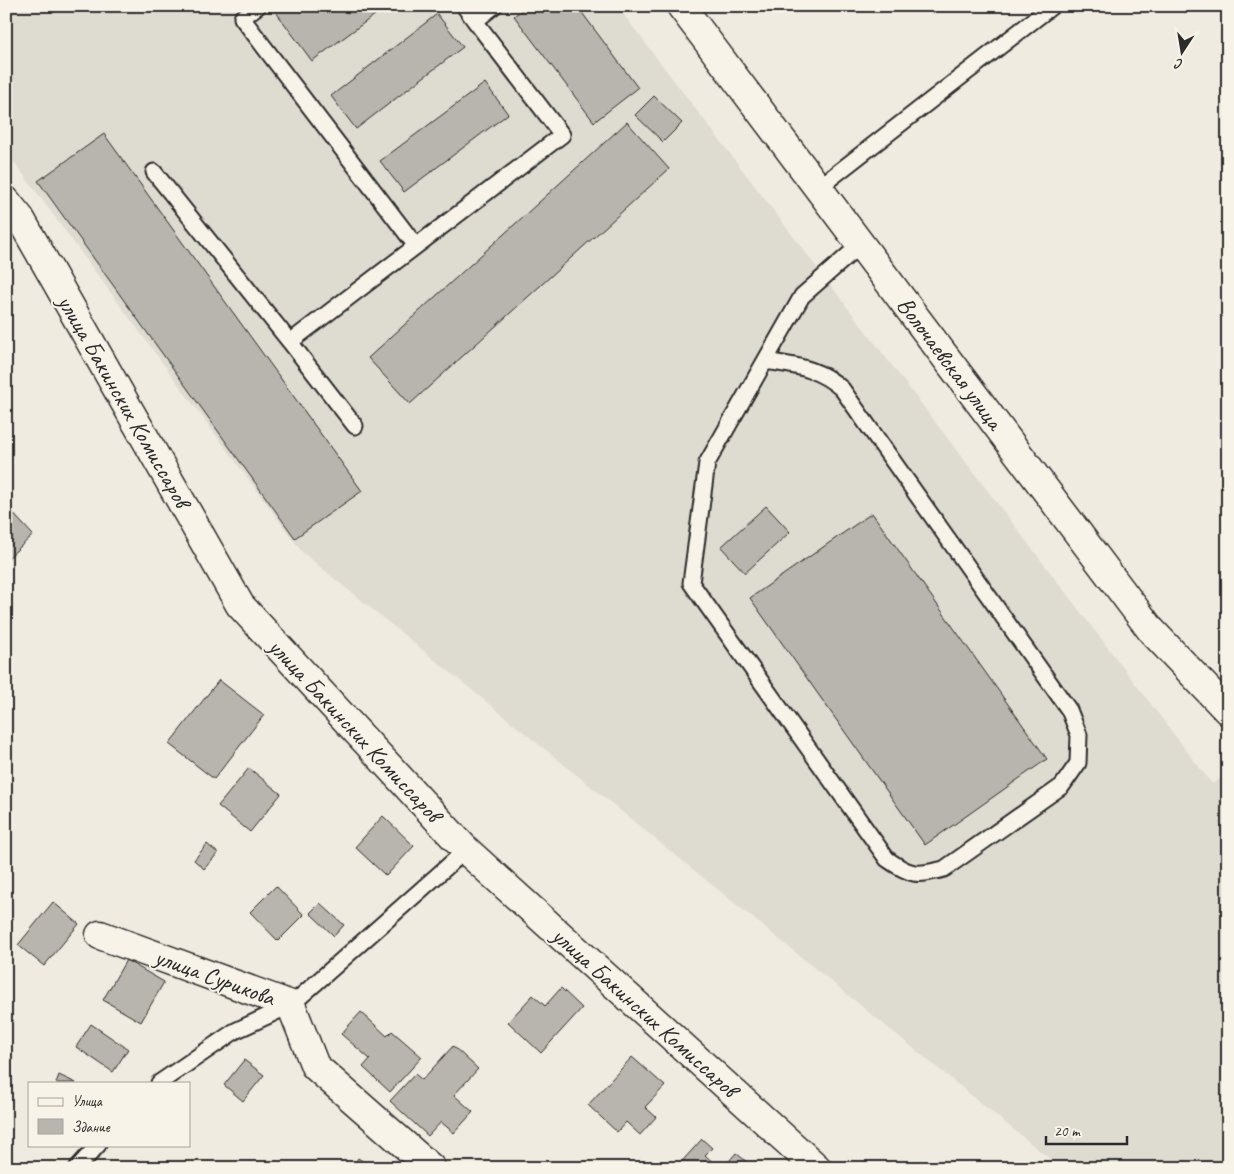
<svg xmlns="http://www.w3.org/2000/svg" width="1234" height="1174" font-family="Caveat,sans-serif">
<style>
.built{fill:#dedbd1}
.building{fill:#b8b5ae;stroke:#2b2b2b}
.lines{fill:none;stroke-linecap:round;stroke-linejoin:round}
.lane-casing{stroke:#2b2b2b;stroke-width:19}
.street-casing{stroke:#2b2b2b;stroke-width:31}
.lane{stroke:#f7f3e8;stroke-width:15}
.street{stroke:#f7f3e8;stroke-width:28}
.labels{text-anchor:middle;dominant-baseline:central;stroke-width:4;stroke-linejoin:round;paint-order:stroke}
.street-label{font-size:24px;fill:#2b2b2b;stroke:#f7f3e8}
</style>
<rect width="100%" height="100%" fill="#efebe0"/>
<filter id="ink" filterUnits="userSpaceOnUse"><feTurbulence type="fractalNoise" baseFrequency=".02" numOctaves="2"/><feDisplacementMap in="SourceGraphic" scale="10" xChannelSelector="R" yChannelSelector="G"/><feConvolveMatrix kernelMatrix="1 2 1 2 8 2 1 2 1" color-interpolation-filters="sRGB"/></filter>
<g filter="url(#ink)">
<path class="built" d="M 6,6 L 617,6 L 1212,784 L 1228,774 L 1228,1168 L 1061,1168 L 303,553 L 6,151 Z"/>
<path class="building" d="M 276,6 L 387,6 L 312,61 L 273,8 Z
M 527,6 L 577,6 L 638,88 L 594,122 L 514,16 Z
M 437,14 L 463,47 L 356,129 L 331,96 Z
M 485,83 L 508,114 L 404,192 L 380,161 Z
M 654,96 L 682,123 L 663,142 L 635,115 Z
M 627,122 L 669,169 L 410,404 L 368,358 Z
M 104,134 L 362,491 L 295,538 L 38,181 Z
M 766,506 L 790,532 L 745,573 L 721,547 Z
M 9,509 L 33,535 L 6,560 L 6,512 Z
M 872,513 L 1047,759 L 925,845 L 750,598 Z
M 219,680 L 264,715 L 214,779 L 169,744 Z
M 249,768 L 281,794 L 250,832 L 218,806 Z
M 383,816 L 414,846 L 386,876 L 355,847 Z
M 207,844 L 218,853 L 204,869 L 194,860 Z
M 276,886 L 304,915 L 278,941 L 250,912 Z
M 53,902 L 79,924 L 44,966 L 18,945 Z
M 320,903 L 344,925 L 334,936 L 310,913 Z
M 126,960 L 164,982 L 141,1022 L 103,1000 Z
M 561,988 L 582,1008 L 541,1053 L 508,1022 L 533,995 L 545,1006 Z
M 361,1012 L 387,1036 L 392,1031 L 422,1057 L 390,1092 L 363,1067 L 370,1059 L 341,1034 Z
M 91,1024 L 128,1049 L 113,1072 L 76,1047 Z
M 453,1046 L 478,1069 L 454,1095 L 473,1112 L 454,1133 L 441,1122 L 428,1136 L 390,1101 L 415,1074 L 422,1080 Z
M 632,1057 L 665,1086 L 645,1107 L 656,1117 L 640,1135 L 626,1122 L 617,1132 L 588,1105 Z
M 244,1060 L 264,1075 L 243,1101 L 224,1085 Z
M 59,1075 L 76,1083 L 56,1083 Z
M 702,1139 L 712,1148 L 705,1155 L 719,1168 L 676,1168 Z
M 736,1153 L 754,1168 L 723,1168 Z
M 358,1158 L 373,1168 L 352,1168 Z"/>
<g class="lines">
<g class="lane-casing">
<path id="lane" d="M 258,6 L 242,18 L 416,246
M 464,6 L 475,21
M 154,172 L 290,342
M 818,188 L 1052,6
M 765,361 C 795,366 818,367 842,389 L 1069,710 L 1079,735 L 1078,763 L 1062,786 L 944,869 C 916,876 911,876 887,859 L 691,583 L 707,463 L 802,296 L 861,244
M 355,426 L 290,342 L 562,135 L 475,21 L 494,6
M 159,1083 L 235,1031 L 291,1005 L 466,850
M 77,1168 L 98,1145"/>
</g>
<g class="street-casing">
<path id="street" d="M 681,6 L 1151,630 L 1228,711
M 6,201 L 20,218 L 240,605 L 466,850 L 817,1168
M 100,935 L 291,1005 L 315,1066 L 431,1168"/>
</g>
<use href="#lane" class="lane"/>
<use href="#street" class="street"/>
</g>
</g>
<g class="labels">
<g class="street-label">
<text transform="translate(950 363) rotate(53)">Волочаевская улица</text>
<text transform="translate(124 401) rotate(60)">улица Бакинских Комиссаров</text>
<text transform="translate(355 730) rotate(47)">улица Бакинских Комиссаров</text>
<text transform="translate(215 977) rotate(20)">улица Сурикова</text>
<text transform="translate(645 1012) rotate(42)">улица Бакинских Комиссаров</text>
</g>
</g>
<rect width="1234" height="1174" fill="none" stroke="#f7f3e8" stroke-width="25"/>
<rect x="12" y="12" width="1209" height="1149" fill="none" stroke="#2b2b2b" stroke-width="2" filter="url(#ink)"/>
<rect x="28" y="1082" width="162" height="65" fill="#f7f3e8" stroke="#a5a39c"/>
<rect x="38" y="1098" width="25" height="8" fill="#f7f3e8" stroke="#a5a39c"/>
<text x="72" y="1106" font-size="15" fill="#2b2b2b">Улица</text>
<rect x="38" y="1119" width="25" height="15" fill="#b8b5ae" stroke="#a5a39c"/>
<text x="72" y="1132" font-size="15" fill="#2b2b2b">Здание</text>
<g transform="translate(1182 52) rotate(192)" stroke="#f7f3e8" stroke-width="4" paint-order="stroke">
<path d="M0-4L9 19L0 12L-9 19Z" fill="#2b2b2b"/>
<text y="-8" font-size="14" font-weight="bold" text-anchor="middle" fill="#2b2b2b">С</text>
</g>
<path d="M1046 1136v8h81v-8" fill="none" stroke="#2b2b2b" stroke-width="2.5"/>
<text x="1054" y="1136" font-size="15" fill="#2b2b2b" stroke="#f7f3e8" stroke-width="4" paint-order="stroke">20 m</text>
</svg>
